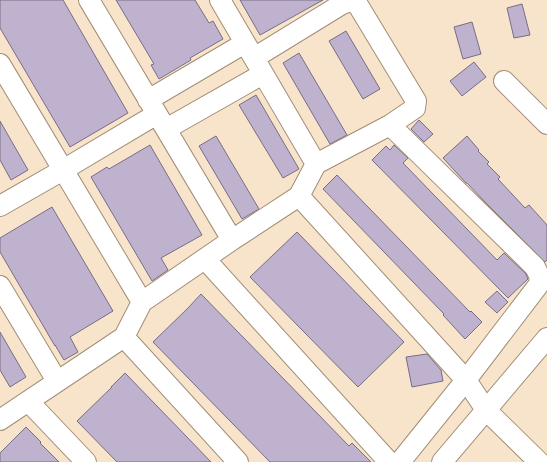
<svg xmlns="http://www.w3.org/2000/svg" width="547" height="462" font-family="'Noto Sans',sans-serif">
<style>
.building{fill:#beb2ce;stroke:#786d86}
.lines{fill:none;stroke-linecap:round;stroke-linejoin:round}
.minor-casing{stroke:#a18e76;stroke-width:22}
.minor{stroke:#fff;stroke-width:20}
</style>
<rect width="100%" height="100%" fill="#f8e4ca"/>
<path class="building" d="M 0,0 L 63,0 L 128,113 L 70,147 L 0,28 Z
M 116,0 L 195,0 L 209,23 L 213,21 L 223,39 L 190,58 L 191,60 L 159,79 L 151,65 L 154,64 Z
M 240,0 L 323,0 L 260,35 Z
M 522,4 L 530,35 L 514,38 L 507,8 Z
M 472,22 L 481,54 L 463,59 L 454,27 Z
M 346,31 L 380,89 L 363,99 L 329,41 Z
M 299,53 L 347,135 L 330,144 L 283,63 Z
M 474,62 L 486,77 L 462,96 L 450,81 Z
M 256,95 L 299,169 L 283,178 L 239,105 Z
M 419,120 L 433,134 L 424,142 L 411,129 Z
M 0,121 L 28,170 L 11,180 L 0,160 Z
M 216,136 L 259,209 L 242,219 L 199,146 Z
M 467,136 L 479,150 L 478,151 L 489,162 L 487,164 L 500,177 L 498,179 L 525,208 L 529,205 L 547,225 L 547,260 L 545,262 L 486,203 L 467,183 L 466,183 L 443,158 Z
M 150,145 L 202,235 L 161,258 L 168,270 L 152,281 L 91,177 L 107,167 L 109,169 Z
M 394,145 L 408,158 L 403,163 L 497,260 L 504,253 L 526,274 L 528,279 L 508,298 L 372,160 L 386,146 L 390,150 Z
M 337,175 L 470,312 L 471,311 L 482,322 L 465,339 L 443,315 L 444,314 L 323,189 Z
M 52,207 L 113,311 L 70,337 L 78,352 L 64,360 L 55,345 L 55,346 L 0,252 L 0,238 Z
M 297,232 L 404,342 L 358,387 L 250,277 Z
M 497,291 L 508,302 L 497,313 L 485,302 Z
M 201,294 L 349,446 L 352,443 L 371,462 L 270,462 L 153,342 L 188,308 Z
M 0,332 L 26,377 L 10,387 L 0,370 Z
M 427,354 L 441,370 L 443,381 L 412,387 L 406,357 Z
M 125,373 L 186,436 L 211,462 L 117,462 L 77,421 L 112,387 L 111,387 Z
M 26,427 L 41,442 L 40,443 L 59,462 L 0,462 L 0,453 Z"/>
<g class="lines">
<g class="minor-casing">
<path id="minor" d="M 89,0 L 232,240
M 220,0 L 316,164
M 0,64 L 142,302
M 504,81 L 547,124
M 148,100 L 245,43
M 390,125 L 535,267 L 539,275 L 540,283 L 466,380 L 400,462
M 166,129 L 263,74
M 299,196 L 466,380 L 486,410 L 539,462
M 0,206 L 63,170 L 157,114
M 205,259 L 389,462
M 0,286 L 57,381
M 124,337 L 238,462
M 28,401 L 86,462
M 0,420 L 124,337 L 142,302 L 232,240 L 299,196 L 316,164 L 390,125 L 415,108 L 416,101 L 358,5 L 351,1 L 342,4 L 254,58
M 442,462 L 547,338"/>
</g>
<use href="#minor" class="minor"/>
</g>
</svg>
